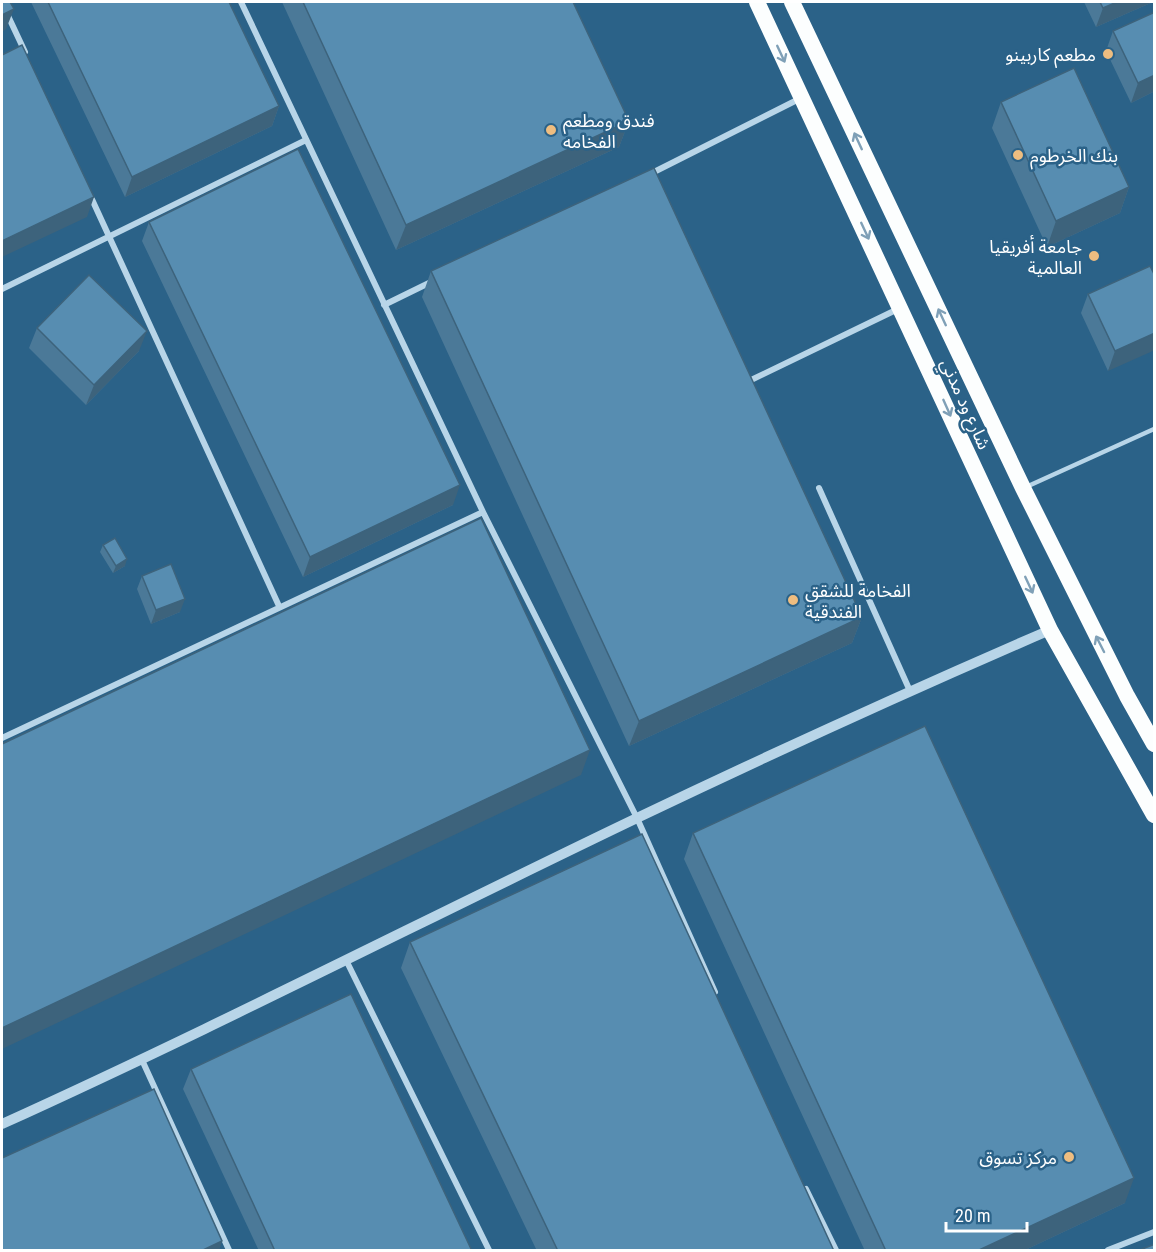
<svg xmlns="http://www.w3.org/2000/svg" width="1156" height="1252" font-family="'Roboto Condensed','Noto Sans Arabic',sans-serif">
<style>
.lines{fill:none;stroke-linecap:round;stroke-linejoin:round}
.service{stroke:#b8d5e8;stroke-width:4.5}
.minor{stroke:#b8d5e8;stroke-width:6}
.tertiary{stroke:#b8d5e8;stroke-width:10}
.trunk{stroke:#fcfefe;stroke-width:16}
.wall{fill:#4b7998}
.shaded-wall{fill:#3d637c}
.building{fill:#578db1;stroke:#3d637c;stroke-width:1.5}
.oneway{stroke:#7fa0b7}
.poi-dot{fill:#eebd80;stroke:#2b6288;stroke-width:2}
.labels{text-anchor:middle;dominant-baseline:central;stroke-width:5;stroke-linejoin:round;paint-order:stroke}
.poi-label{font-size:18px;fill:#fff;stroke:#2b6288;text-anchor:end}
.street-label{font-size:18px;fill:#fff;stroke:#2b6288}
</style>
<rect width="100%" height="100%" fill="#2b6288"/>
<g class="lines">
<path class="service" d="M 1026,487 L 1154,429"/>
<path class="minor" d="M 241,2 L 483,512 L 637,818 L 715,992
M 2,3 L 25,52
M 650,174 L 801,98
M 90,195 L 279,606
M 2,289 L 306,140
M 384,305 L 433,281
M 749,381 L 898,309
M 819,488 L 910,691
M 2,738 L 483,512
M 346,960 L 489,1250
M 142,1060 L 229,1250
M 806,1189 L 836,1250
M 1108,1250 L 1154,1232"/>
<path class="tertiary" d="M 2,1124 C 216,1027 424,920 637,818 C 773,753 911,690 1050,630"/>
<path class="trunk" d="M 757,2 L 1050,630 L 1154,815
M 792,2 L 1023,488 L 1127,696 L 1154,744"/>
</g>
<path class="wall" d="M 31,2 L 229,2 L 279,106 L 272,126 L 125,197 Z
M 282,2 L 573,2 L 629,121 L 619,147 L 396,250 Z
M 1084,2 L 1153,2 L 1096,27 Z
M 1155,12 L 1155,91 L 1131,103 L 1106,51 L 1113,31 Z
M 1001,102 L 1129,187 L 1120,213 L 1047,247 L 992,128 Z
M 149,222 L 453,505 L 303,577 L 142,241 Z
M 431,271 L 862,617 L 852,643 L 629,746 L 422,297 Z
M 1155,276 L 1108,371 L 1081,313 L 1088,294 Z
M 37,328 L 139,351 L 86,405 L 29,348 Z
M 103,545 L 125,566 L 113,573 L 100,552 Z
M 142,576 L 180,612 L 151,624 L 137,589 Z
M 693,833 L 1125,1203 L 1023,1251 L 865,1251 L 684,859 Z
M 410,942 L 834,1251 L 537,1251 L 401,968 Z
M 191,1069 L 472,1251 L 259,1251 L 183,1089 Z"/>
<path class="shaded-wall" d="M 1117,2 L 1153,2 L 1096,27 L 1103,8 Z
M 14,9 L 6,29 L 2,32 L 2,15 Z
M 1155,75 L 1155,91 L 1131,103 L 1138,83 Z
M 279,106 L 272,126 L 125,197 L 132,177 Z
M 629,121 L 619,147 L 396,250 L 406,225 Z
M 1129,187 L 1120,213 L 1047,247 L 1056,221 Z
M 94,197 L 87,217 L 2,257 L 2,241 Z
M 147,331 L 139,351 L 86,405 L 94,385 Z
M 1155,333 L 1155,350 L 1108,371 L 1115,351 Z
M 460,485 L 453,505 L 303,577 L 310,557 Z
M 127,559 L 125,566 L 113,573 L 116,566 Z
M 185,599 L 180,612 L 151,624 L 156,610 Z
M 862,617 L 852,643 L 629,746 L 639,721 Z
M 590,750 L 581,775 L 2,1049 L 2,1028 Z
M 1134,1178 L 1125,1203 L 1023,1251 L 977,1251 Z
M 222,1241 L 219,1251 L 201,1251 Z"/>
<path class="building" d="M 2,2 L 10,2 L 14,9 L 2,15 Z
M 48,2 L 229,2 L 279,106 L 132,177 Z
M 303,2 L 573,2 L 629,121 L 406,225 Z
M 1100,2 L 1117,2 L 1103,8 Z
M 1155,12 L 1155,75 L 1138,83 L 1113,31 Z
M 22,45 L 94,197 L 2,241 L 2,55 Z
M 1074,68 L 1129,187 L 1056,221 L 1001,102 Z
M 298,149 L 460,485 L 310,557 L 149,222 Z
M 654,168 L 862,617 L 639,721 L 431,271 Z
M 1150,266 L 1155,276 L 1155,333 L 1115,351 L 1088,294 Z
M 89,275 L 147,331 L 94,385 L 37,328 Z
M 481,518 L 590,750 L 2,1028 L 2,744 Z
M 115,538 L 127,559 L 116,566 L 103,545 Z
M 171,564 L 185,599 L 156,610 L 142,576 Z
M 925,726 L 1134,1178 L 977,1251 L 886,1251 L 693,833 Z
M 642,834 L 834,1251 L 558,1251 L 410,942 Z
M 351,994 L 472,1251 L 275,1251 L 191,1069 Z
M 154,1089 L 222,1241 L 201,1251 L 2,1251 L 2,1158 Z
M 1155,1244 L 1155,1251 L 1137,1251 Z"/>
<defs><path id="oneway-shaft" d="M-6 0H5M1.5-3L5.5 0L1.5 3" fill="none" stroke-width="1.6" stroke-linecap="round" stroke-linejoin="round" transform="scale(1.5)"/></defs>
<g class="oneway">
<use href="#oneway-shaft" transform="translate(781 54) rotate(65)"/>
<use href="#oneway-shaft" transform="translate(858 141) rotate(-115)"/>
<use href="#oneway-shaft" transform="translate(865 231) rotate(65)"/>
<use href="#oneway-shaft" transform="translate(942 317) rotate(-115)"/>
<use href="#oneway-shaft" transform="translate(947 408) rotate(66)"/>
<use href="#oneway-shaft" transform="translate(1029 585) rotate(65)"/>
<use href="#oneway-shaft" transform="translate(1100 644) rotate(-117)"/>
</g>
<g class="poi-dot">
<circle cx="1108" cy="54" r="6"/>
<circle cx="551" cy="130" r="6"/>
<circle cx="1018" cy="155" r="6"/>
<circle cx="1094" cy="256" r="6"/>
<circle cx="793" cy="600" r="6"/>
<circle cx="1069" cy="1157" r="6"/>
</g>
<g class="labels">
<g class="poi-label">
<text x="1096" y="54">مطعم كاربينو</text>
<text x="563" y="120" text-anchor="start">فندق ومطعم<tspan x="563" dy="21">الفخامه</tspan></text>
<text x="1030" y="155" text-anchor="start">بنك الخرطوم</text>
<text x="1082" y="246">جامعة أفريقيا<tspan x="1082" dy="21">العالمية</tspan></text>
<text x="805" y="590" text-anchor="start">الفخامة للشقق<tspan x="805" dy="21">الفندقية</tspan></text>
<text x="1057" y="1157">مركز تسوق</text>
</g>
<g class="street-label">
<text transform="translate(966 404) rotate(66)">شارع ود مدني</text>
</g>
</g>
<rect width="1156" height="1252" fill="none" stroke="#ffffff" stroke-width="6"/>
<path d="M946 1222v9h81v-9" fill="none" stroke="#ffffff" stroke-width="3"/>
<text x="955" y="1222" font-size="18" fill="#ffffff" stroke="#2b6288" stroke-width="4.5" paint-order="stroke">20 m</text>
</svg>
